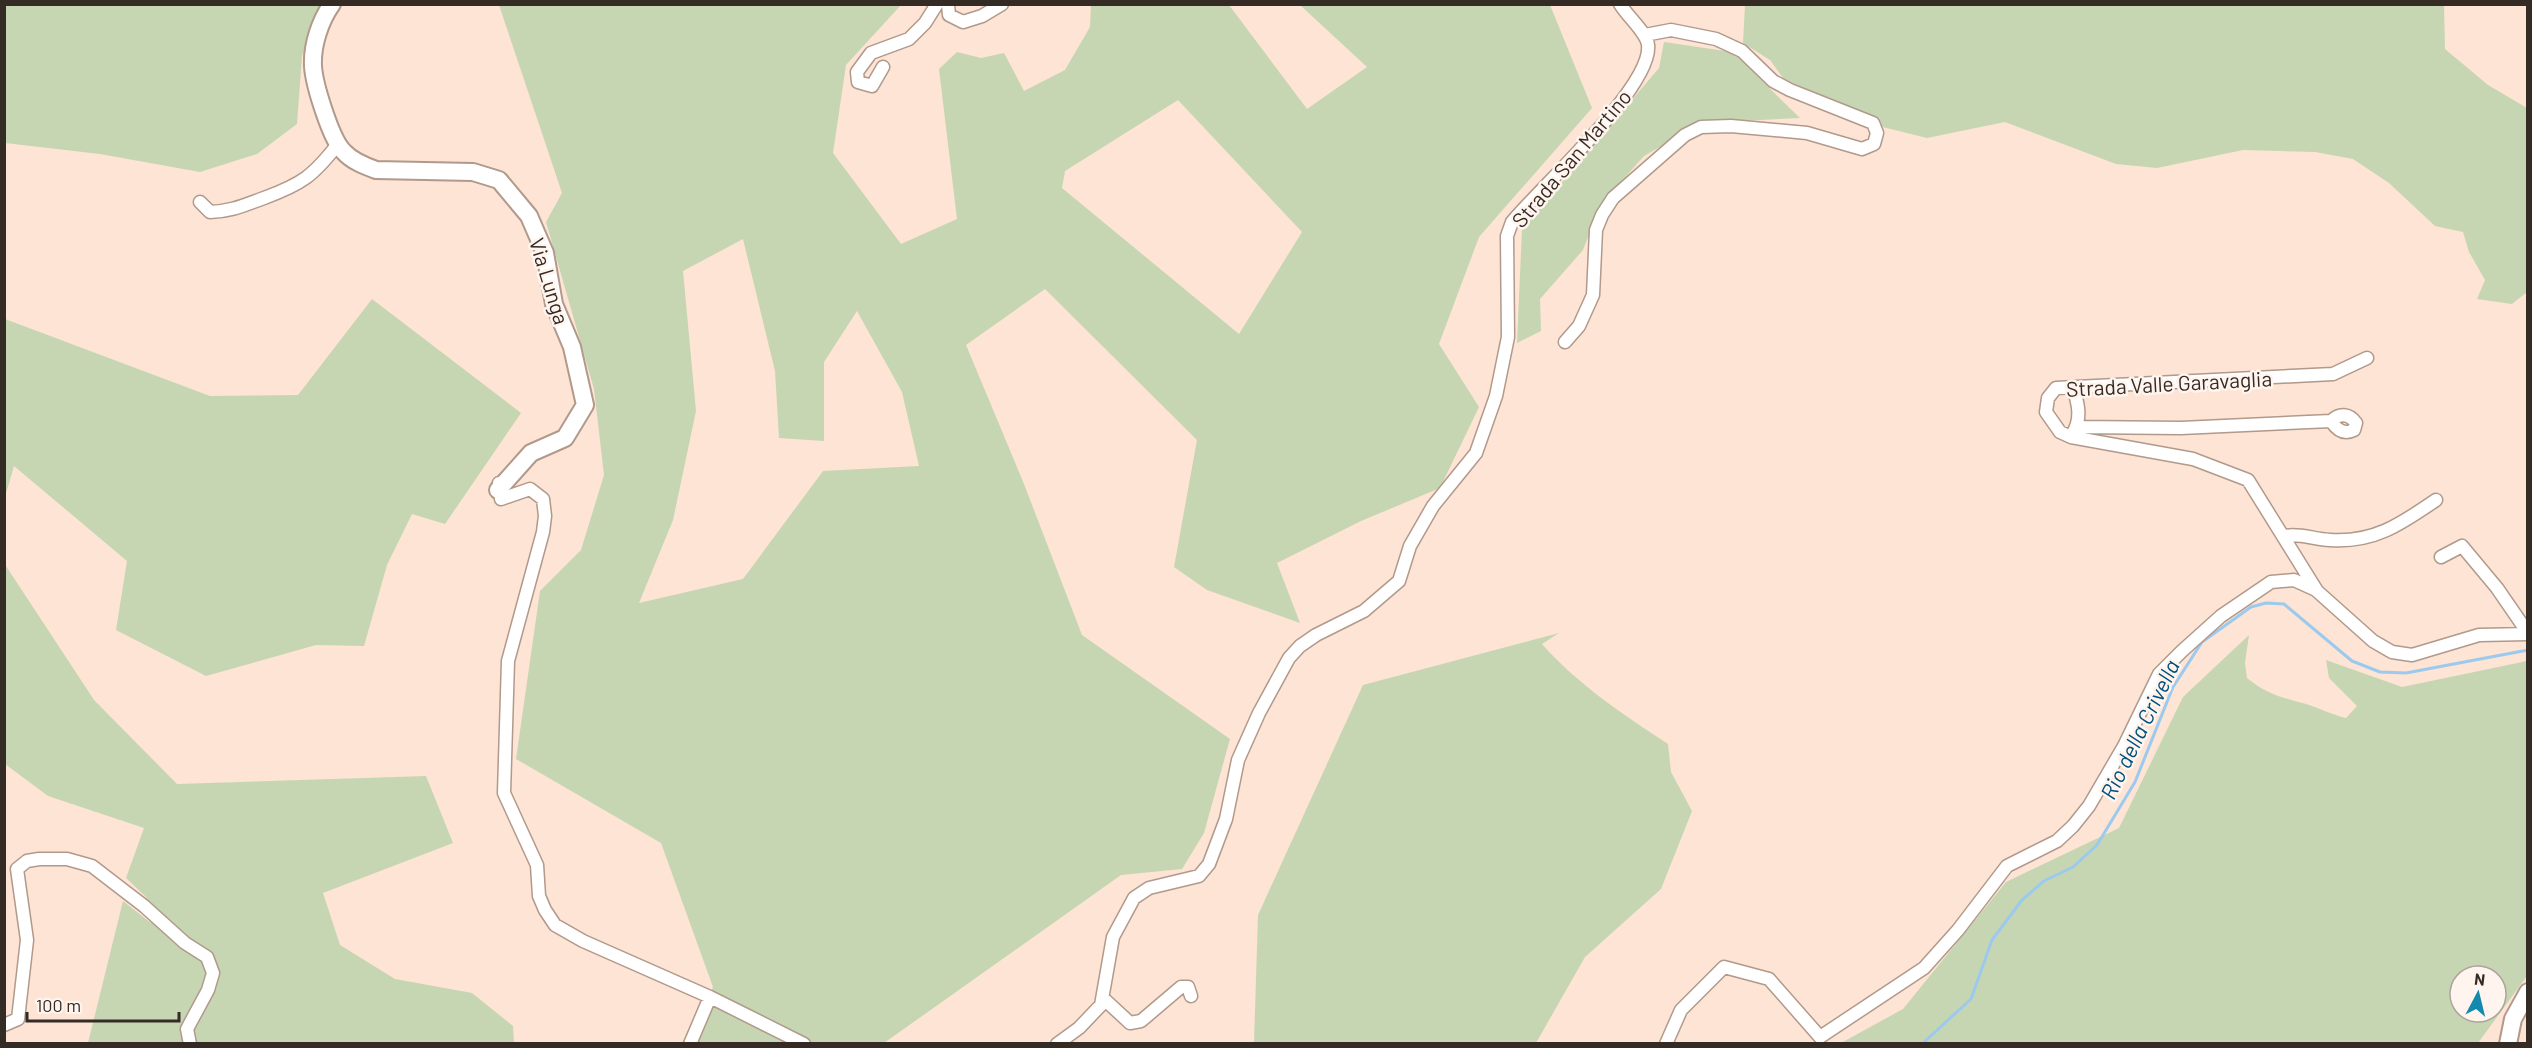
<svg xmlns="http://www.w3.org/2000/svg" width="2532" height="1048" font-family="Barlow,sans-serif">
<style>
.green{fill:#c6d6b2;fill-rule:evenodd}
.lines{fill:none;stroke-linecap:round;stroke-linejoin:round}
.stream{stroke:#9cc9ee;stroke-width:3}
.street-casing{stroke:#b1998b;stroke-width:15}
.secondary-casing{stroke:#b1998b;stroke-width:20}
.street{stroke:#fff;stroke-width:12}
.secondary{stroke:#fff;stroke-width:16}
.labels{text-anchor:middle;dominant-baseline:central;stroke-width:5;stroke-linejoin:round;paint-order:stroke}
.street-label{font-size:21px;fill:#342b25;stroke:#fff5ee}
.water-label{font-size:22px;font-style:italic;fill:#00507d;stroke:#fff5ee}
</style>
<rect width="100%" height="100%" fill="#fde4d4"/>
<path class="green" d="M 5,5 L 322,5 L 302,56 L 297,124 L 257,154 L 200,172 L 100,154 L 5,143 Z
M 499,5 L 901,5 L 846,65 L 833,153 L 901,244 L 957,219 L 939,69 L 957,52 L 981,58 L 1004,53 L 1024,91 L 1065,70 L 1090,27 L 1091,5 L 1229,5 L 1307,109 L 1367,67 L 1300,5 L 1550,5 L 1592,108 L 1479,237 L 1439,344 L 1479,407 L 1440,488 L 1361,521 L 1277,563 L 1300,623 L 1207,590 L 1174,567 L 1197,440 L 1045,289 L 966,345 L 1024,484 L 1082,635 L 1230,739 L 1204,833 L 1182,869 L 1121,875 L 884,1043 L 685,1043 L 713,987 L 661,843 L 516,759 L 540,591 L 581,550 L 604,475 L 594,389 L 546,222 L 562,193 ZM 1178,100 L 1302,232 L 1239,334 L 1062,188 L 1065,171 ZM 743,239 L 775,371 L 779,438 L 824,441 L 824,362 L 857,311 L 902,392 L 919,466 L 823,471 L 743,579 L 639,603 L 673,520 L 696,411 L 683,271 Z
M 1745,5 L 2444,5 L 2445,49 L 2488,85 L 2527,108 L 2527,292 L 2512,304 L 2477,299 L 2485,280 L 2469,252 L 2463,232 L 2435,226 L 2389,183 L 2353,159 L 2315,152 L 2243,150 L 2157,168 L 2116,164 L 2005,122 L 1927,138 L 1883,127 L 1783,78 L 1770,60 L 1743,43 Z
M 1664,42 L 1732,52 L 1800,118 L 1701,123 L 1644,156 L 1601,204 L 1583,250 L 1540,299 L 1541,331 L 1517,343 L 1522,229 L 1659,68 Z
M 372,299 L 521,413 L 445,524 L 412,514 L 387,565 L 364,646 L 316,645 L 206,676 L 116,630 L 127,561 L 14,466 L 5,497 L 5,319 L 210,396 L 298,395 Z
M 4,563 L 94,700 L 177,784 L 426,776 L 453,843 L 323,893 L 340,945 L 395,979 L 472,993 L 513,1026 L 514,1043 L 88,1043 L 123,901 L 151,923 L 146,897 L 126,878 L 144,828 L 48,796 L 5,764 Z
M 1559,633 L 1542,644 C 1577,684 1624,715 1668,744 L 1671,772 L 1692,811 L 1661,889 L 1585,957 L 1536,1043 L 1254,1043 L 1258,915 L 1363,685 Z
M 2249,635 L 2245,663 L 2247,678 C 2268,695 2281,697 2306,704 C 2320,708 2332,715 2346,718 L 2357,706 L 2329,678 L 2326,660 L 2402,687 L 2527,661 L 2527,976 L 2478,1043 L 1841,1043 L 1903,1009 L 2006,882 L 2119,828 L 2183,697 ZM 2460,976 L 2496,976 L 2496,1012 L 2460,1012 Z"/>
<g class="lines">
<path class="stream" d="M 1922,1044 L 1971,999 L 1992,940 L 2022,900 L 2044,881 L 2073,867 L 2097,845 L 2135,782 L 2173,687 L 2202,642 L 2251,607 L 2266,603 L 2284,604 L 2352,661 L 2380,672 L 2406,673 L 2528,650"/>
<g class="street-casing">
<path id="street" d="M 948,4 L 949,15 L 963,22 L 982,16 L 1002,4
M 883,67 L 872,86 L 858,82 L 857,72 L 871,53 L 909,39 L 925,23 L 937,4
M 200,202 L 210,212 C 233,211 244,205 264,198 C 302,184 313,176 338,144
M 1565,342 L 1579,326 L 1593,295 L 1596,230 L 1602,215 L 1613,198 L 1685,135 L 1701,127 L 1731,126 L 1807,133 L 1862,149 L 1874,144 L 1877,133 L 1873,123 L 1790,90 L 1773,81 L 1742,51 L 1716,39 L 1671,30 L 1645,35
M 2367,358 L 2333,374 L 2056,388 L 2048,398 L 2046,412 L 2060,432 L 2071,437 L 2193,459 L 2248,480 L 2317,591 L 2373,641 L 2392,652 L 2412,655 L 2479,635 L 2528,634
M 2073,387 C 2078,403 2082,418 2073,433
M 2077,427 L 2181,428 L 2331,421 C 2339,413 2349,413 2356,423 L 2354,430 C 2344,435 2337,430 2331,421
M 499,483 L 501,499 L 530,489 L 543,499 L 545,516 L 543,532 L 508,661 L 504,793 L 537,865 L 539,896 L 545,910 L 555,925 L 583,941 L 710,997 L 804,1044
M 2284,536 C 2300,533 2313,539 2330,540 C 2374,543 2401,524 2436,500
M 2441,557 L 2462,546 L 2497,588 L 2528,633
M 1104,999 L 1130,1023 L 1141,1021 L 1181,987 L 1188,987 L 1191,996
M 4,1025 L 18,1019 L 27,940 L 17,869 L 27,861 L 39,859 L 67,859 L 92,866 L 144,906 L 185,943 L 207,957 L 213,973 L 208,990 L 187,1029 L 190,1044
M 690,1044 L 710,997
M 1057,1044 L 1079,1028 L 1101,1005 L 1113,937 L 1134,898 L 1149,888 L 1199,876 L 1209,864 L 1226,819 L 1238,760 L 1259,713 L 1289,658 L 1300,646 L 1316,635 L 1364,611 L 1399,581 L 1410,546 L 1433,506 L 1476,453 L 1496,396 L 1508,337 L 1507,236 L 1512,222 C 1540,188 1653,86 1648,45 C 1647,33 1627,16 1620,4
M 1666,1044 L 1681,1010 L 1724,967 L 1769,979 L 1820,1037 L 1924,968 L 1958,930 L 2007,866 L 2057,841 L 2073,826 L 2089,806 L 2124,746 L 2159,674 L 2182,651 L 2221,616 L 2271,582 L 2294,580 L 2316,590"/>
</g>
<g class="secondary-casing">
<path id="secondary" d="M 332,4 C 320,21 312,45 313,66 C 314,84 331,140 344,152 C 352,161 365,166 376,170 L 473,172 L 499,180 L 529,216 L 545,253 L 554,304 L 572,347 L 585,405 L 565,438 L 531,453 L 498,490
M 2508,1044 L 2513,1019 L 2528,992"/>
</g>
<use href="#street" class="street"/>
<use href="#secondary" class="secondary"/>
</g>
<g class="labels">
<g class="street-label">
<text transform="translate(1571 158) rotate(-50)">Strada San Martino</text>
<text transform="translate(550 281) rotate(73)">Via Lunga</text>
<text transform="translate(2169 383) rotate(-3)">Strada Valle Garavaglia</text>
</g>
<g class="water-label">
<text transform="translate(2139 729) rotate(-64)">Rio della Crivella</text>
</g>
</g>
<rect width="2532" height="1048" fill="none" stroke="#342b25" stroke-width="12"/>
<g transform="translate(2478 994) rotate(7)"><circle r="28" fill="#fff5ee" stroke="#aea49e" stroke-width="1.5"/>
<path d="M0-4.5L10 22L0 15L-10 22Z" fill="#1589ad"/>
<text y="-9" font-size="16" font-weight="bold" text-anchor="middle" fill="#342b25">N</text>
</g>
<path d="M27 1012v9h152v-9" fill="none" stroke="#342b25" stroke-width="3"/>
<text x="36" y="1012" font-size="18" fill="#342b25" stroke="#fff5ee" stroke-width="4.5" paint-order="stroke">100 m</text>
</svg>
